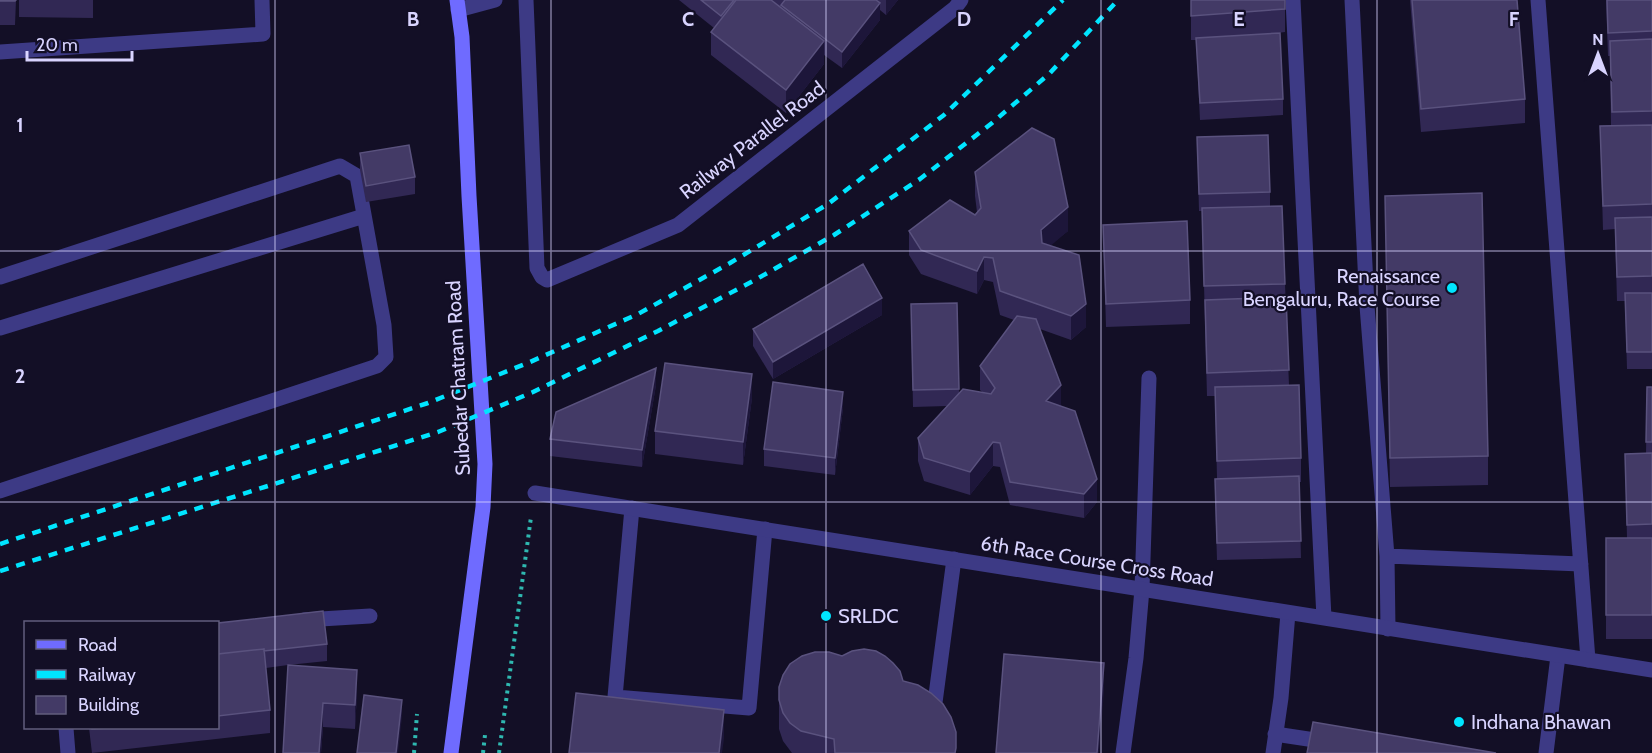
<svg xmlns="http://www.w3.org/2000/svg" width="1652" height="753" font-family="Cabin,sans-serif">
<style>
.lines{fill:none;stroke-linecap:round;stroke-linejoin:round}
.path{stroke:#2fb8b0;stroke-width:4;stroke-dasharray:3 4.5;stroke-linecap:butt}
.lane{stroke:#3d3a85;stroke-width:15}
.street{stroke:#3d3a85;stroke-width:15}
.secondary{stroke:#6f6bff;stroke-width:15}
.rail{stroke:#00e5ff;stroke-width:4.5;stroke-dasharray:9 8;stroke-linecap:butt}
.wall{fill:#312854}
.shaded-wall{fill:#1d163a}
.building{fill:#433a66;stroke:#5a527e;stroke-width:1.5}
.grid{fill:none;stroke:#d9d4ff;stroke-width:1.5;stroke-opacity:0.55}
.poi-dot{fill:#00e5ff;stroke:#130f26;stroke-width:2}
.labels{text-anchor:middle;dominant-baseline:central;stroke-width:4.5;stroke-linejoin:round;paint-order:stroke}
.street-label{font-size:20px;fill:#d9d4ff;stroke:#130f26}
.poi-label{font-size:20px;fill:#d9d4ff;stroke:#130f26;text-anchor:start}
.grid-label{font-size:20px;text-anchor:middle;font-weight:bold;fill:#d9d4ff;stroke:#130f26;stroke-width:4.5;stroke-linejoin:round;paint-order:stroke}
</style>
<rect width="100%" height="100%" fill="#130f26"/>
<g class="lines">
<path class="path" d="M 414,753 L 417,714
M 483,753 L 485,735
M 499,753 L 531,517"/>
<path class="lane" d="M 1352,0 L 1367,306 L 1387,556 L 1388,629
M 1538,0 L 1588,660
M 632,508 L 615,697 L 749,708 L 765,529
M 1387,556 L 1581,564
M 304,620 L 370,616
M 934,710 L 954,559
M 66,728 L 68,753
M 1275,734 L 1328,742
M 1123,753 L 1136,658 L 1142,589 L 1149,378
M 1273,753 L 1281,698 L 1288,613
M 1546,753 L 1558,656"/>
<path class="street" d="M 526,0 L 537,268 L 542,277 L 547,280 L 678,225 L 955,8 L 961,0
M 1293,0 L 1324,618
M 458,10 L 495,0
M 0,52 L 263,34 L 262,0
M 0,277 L 340,166 L 357,176 L 384,325 L 386,357 L 377,366 L 0,491
M 0,328 L 364,216
M 535,493 L 1652,670"/>
<path class="secondary" d="M 451,753 L 483,507 L 485,464 L 469,196 L 462,37 L 457,0"/>
<path class="rail" d="M 0,544 L 428,403 L 530,362 L 638,314 L 730,263 L 828,204 L 944,115 L 1063,0
M 0,571 L 438,432 L 533,392 L 658,331 L 755,280 L 834,235 L 920,179 L 992,123 L 1049,74 L 1118,0"/>
</g>
<path class="wall" d="M 0,0 L 16,0 L 15,25 L 0,25 Z
M 19,0 L 93,0 L 93,18 L 19,17 Z
M 679,0 L 898,0 L 886,15 L 880,10 L 880,20 L 842,68 L 824,55 L 824,64 L 786,113 L 711,55 L 711,32 L 714,28 Z
M 1191,0 L 1285,9 L 1285,32 L 1277,33 L 1283,99 L 1283,115 L 1200,120 L 1196,40 L 1191,40 Z
M 1410,0 L 1517,0 L 1525,99 L 1525,123 L 1421,132 Z
M 1606,0 L 1652,0 L 1652,369 L 1627,369 L 1625,301 L 1617,301 L 1615,229 L 1603,230 L 1600,126 L 1611,126 L 1610,56 L 1608,56 Z
M 1197,137 L 1270,192 L 1270,206 L 1285,284 L 1289,385 L 1301,458 L 1301,482 L 1299,482 L 1301,558 L 1217,560 L 1215,495 L 1217,478 L 1215,396 L 1207,396 L 1202,211 L 1199,211 Z
M 360,153 L 415,177 L 415,194 L 366,202 L 360,170 Z
M 975,172 L 1068,231 L 1050,245 L 1086,327 L 1071,340 L 1040,329 L 1061,406 L 1097,502 L 1084,518 L 1010,505 L 1000,467 L 993,466 L 970,495 L 924,481 L 918,461 L 918,438 L 947,406 L 913,407 L 911,304 L 957,303 L 959,393 L 982,392 L 980,390 L 980,366 L 1014,320 L 1000,315 L 993,282 L 984,280 L 977,294 L 921,274 L 909,255 L 909,231 L 975,215 L 977,212 L 975,196 Z
M 1385,196 L 1488,456 L 1488,485 L 1390,487 Z
M 1103,225 L 1190,300 L 1190,324 L 1106,327 Z
M 882,315 L 773,379 L 753,346 L 753,329 Z
M 656,385 L 642,467 L 550,456 L 550,439 Z
M 1647,387 L 1652,387 L 1652,639 L 1606,639 L 1606,538 L 1627,538 L 1625,454 L 1646,454 Z
M 752,398 L 743,465 L 655,454 L 655,431 Z
M 843,408 L 835,475 L 764,466 L 764,449 Z
M 218,623 L 327,644 L 327,661 L 288,665 L 357,693 L 355,729 L 323,727 L 321,753 L 283,753 L 288,665 L 266,668 L 270,710 L 270,733 L 92,753 L 89,728 L 218,728 Z
M 903,681 L 956,753 L 792,753 L 783,741 L 779,729 L 779,687 Z"/>
<path class="shaded-wall" d="M 886,0 L 898,0 L 886,15 Z
M 880,3 L 880,20 L 842,68 L 842,52 Z
M 824,41 L 824,64 L 786,113 L 786,90 Z
M 1068,207 L 1068,231 L 1041,254 L 1041,230 Z
M 984,257 L 984,280 L 977,294 L 977,271 Z
M 882,298 L 882,315 L 773,379 L 773,362 Z
M 1086,304 L 1086,327 L 1071,340 L 1071,316 Z
M 656,368 L 656,385 L 642,467 L 642,450 Z
M 752,374 L 752,398 L 743,465 L 743,442 Z
M 1061,385 L 1061,409 L 1046,401 Z
M 843,392 L 843,408 L 835,475 L 835,458 Z
M 993,442 L 993,466 L 970,495 L 970,472 Z
M 1097,479 L 1097,502 L 1084,518 L 1084,494 Z
M 1104,663 L 1104,691 L 1099,753 L 1097,753 Z
M 357,670 L 357,693 L 355,729 L 355,705 Z
M 402,700 L 402,717 L 398,753 L 396,753 Z
M 323,703 L 323,727 L 321,753 L 319,753 Z
M 724,710 L 724,739 L 722,753 L 719,753 Z"/>
<path class="building" d="M 0,0 L 16,0 L 15,1 L 0,1 Z
M 701,0 L 734,0 L 721,16 Z
M 736,0 L 771,0 L 824,41 L 786,90 L 711,32 Z
M 785,0 L 876,0 L 880,3 L 842,52 L 781,5 Z
M 1191,0 L 1285,0 L 1285,9 L 1191,16 Z
M 1412,0 L 1517,0 L 1525,99 L 1421,109 Z
M 1607,0 L 1652,0 L 1652,31 L 1608,33 Z
M 1280,33 L 1283,99 L 1200,103 L 1196,38 Z
M 1652,39 L 1652,111 L 1612,112 L 1610,41 Z
M 1652,125 L 1652,204 L 1603,206 L 1600,126 Z
M 1032,128 L 1054,139 L 1068,207 L 1041,230 L 1042,243 L 1079,255 L 1086,304 L 1071,316 L 1000,291 L 993,258 L 984,257 L 977,271 L 921,250 L 909,231 L 950,200 L 975,215 L 981,208 L 975,172 Z
M 1268,135 L 1270,192 L 1199,194 L 1197,137 Z
M 409,145 L 415,177 L 366,186 L 360,153 Z
M 1482,193 L 1488,456 L 1390,458 L 1385,196 Z
M 1282,206 L 1285,284 L 1204,286 L 1202,208 Z
M 1652,217 L 1652,276 L 1617,277 L 1615,218 Z
M 1187,221 L 1190,300 L 1106,304 L 1103,225 Z
M 863,264 L 882,298 L 773,362 L 753,329 Z
M 1625,293 L 1652,293 L 1652,352 L 1627,352 Z
M 1286,297 L 1289,370 L 1207,373 L 1205,300 Z
M 957,303 L 959,389 L 913,390 L 911,304 Z
M 1017,316 L 1036,319 L 1061,385 L 1046,401 L 1075,411 L 1097,479 L 1084,494 L 1010,482 L 1000,443 L 993,442 L 970,472 L 924,458 L 918,438 L 963,389 L 991,394 L 995,388 L 980,366 Z
M 665,363 L 752,374 L 743,442 L 655,431 Z
M 656,368 L 642,450 L 550,439 L 556,412 Z
M 773,382 L 843,392 L 835,458 L 764,449 Z
M 1299,385 L 1301,458 L 1217,461 L 1215,387 Z
M 1647,387 L 1652,387 L 1652,442 L 1646,442 Z
M 1652,453 L 1652,524 L 1627,525 L 1625,454 Z
M 1299,476 L 1301,541 L 1217,543 L 1215,479 Z
M 1606,538 L 1652,538 L 1652,615 L 1606,615 Z
M 323,611 L 327,644 L 264,651 L 264,649 L 218,654 L 218,623 Z
M 264,649 L 270,710 L 218,716 L 218,654 Z
M 864,649 L 876,651 L 885,656 L 893,663 L 900,671 L 903,681 L 918,685 L 931,693 L 943,704 L 951,717 L 956,732 L 956,748 L 955,753 L 835,753 L 834,739 L 801,731 L 790,723 L 783,713 L 779,700 L 779,687 L 783,675 L 790,664 L 802,656 L 815,652 L 829,652 L 842,656 L 852,651 Z
M 1004,654 L 1104,663 L 1097,753 L 996,753 Z
M 288,665 L 357,670 L 355,705 L 323,703 L 319,753 L 283,753 Z
M 576,693 L 724,710 L 719,753 L 569,753 Z
M 364,695 L 402,700 L 396,753 L 357,753 Z
M 1313,722 L 1496,753 L 1307,753 Z
M 92,728 L 109,728 L 92,729 Z"/>
<path class="grid" d="M 275,0 L 275,753M 551,0 L 551,753M 826,0 L 826,753M 1101,0 L 1101,753M 1377,0 L 1377,753M 0,251 L 1652,251M 0,502 L 1652,502"/>
<g class="poi-dot">
<circle cx="1452" cy="288" r="6"/>
<circle cx="826" cy="616" r="6"/>
<circle cx="1459" cy="722" r="6"/>
</g>
<g class="labels">
<g class="street-label">
<text transform="translate(752 140) rotate(-38)">Railway Parallel Road</text>
<text transform="translate(458 378) rotate(-93)">Subedar Chatram Road</text>
<text transform="translate(1097 561) rotate(9)">6th Race Course Cross Road</text>
</g>
<g class="poi-label">
<text x="1440" y="276" text-anchor="end">Renaissance<tspan x="1440" dy="23">Bengaluru, Race Course</tspan></text>
<text x="838" y="616">SRLDC</text>
<text x="1471" y="722">Indhana Bhawan</text>
</g>
</g>
<g class="grid-label">
<text x="413" y="26">B</text>
<text x="688" y="26">C</text>
<text x="964" y="26">D</text>
<text x="1239" y="26">E</text>
<text x="1514" y="26">F</text>
<text x="20" y="132">1</text>
<text x="20" y="383">2</text>
</g>
<rect x="24" y="621" width="195" height="108" fill="#130f26" stroke="#625e7d" stroke-width="1.5"/>
<rect x="36" y="640" width="30" height="9" fill="#6f6bff" stroke="#625e7d" stroke-width="1.5"/>
<text x="78" y="651" font-size="18" fill="#d9d4ff">Road</text>
<rect x="36" y="670" width="30" height="9" fill="#00e5ff" stroke="#625e7d" stroke-width="1.5"/>
<text x="78" y="681" font-size="18" fill="#d9d4ff">Railway</text>
<rect x="36" y="696" width="30" height="18" fill="#433a66" stroke="#625e7d" stroke-width="1.5"/>
<text x="78" y="711" font-size="18" fill="#d9d4ff">Building</text>
<g transform="translate(1598 54)" stroke="#130f26" stroke-width="4.5" paint-order="stroke">
<path d="M0-4.5L10 22L0 15L-10 22Z" fill="#d9d4ff"/>
<text y="-9" font-size="16" font-weight="bold" text-anchor="middle" fill="#d9d4ff">N</text>
</g>
<path d="M27 51v9h105v-9" fill="none" stroke="#d9d4ff" stroke-width="3"/>
<text x="36" y="51" font-size="18" fill="#d9d4ff" stroke="#130f26" stroke-width="4.5" paint-order="stroke">20 m</text>
</svg>
